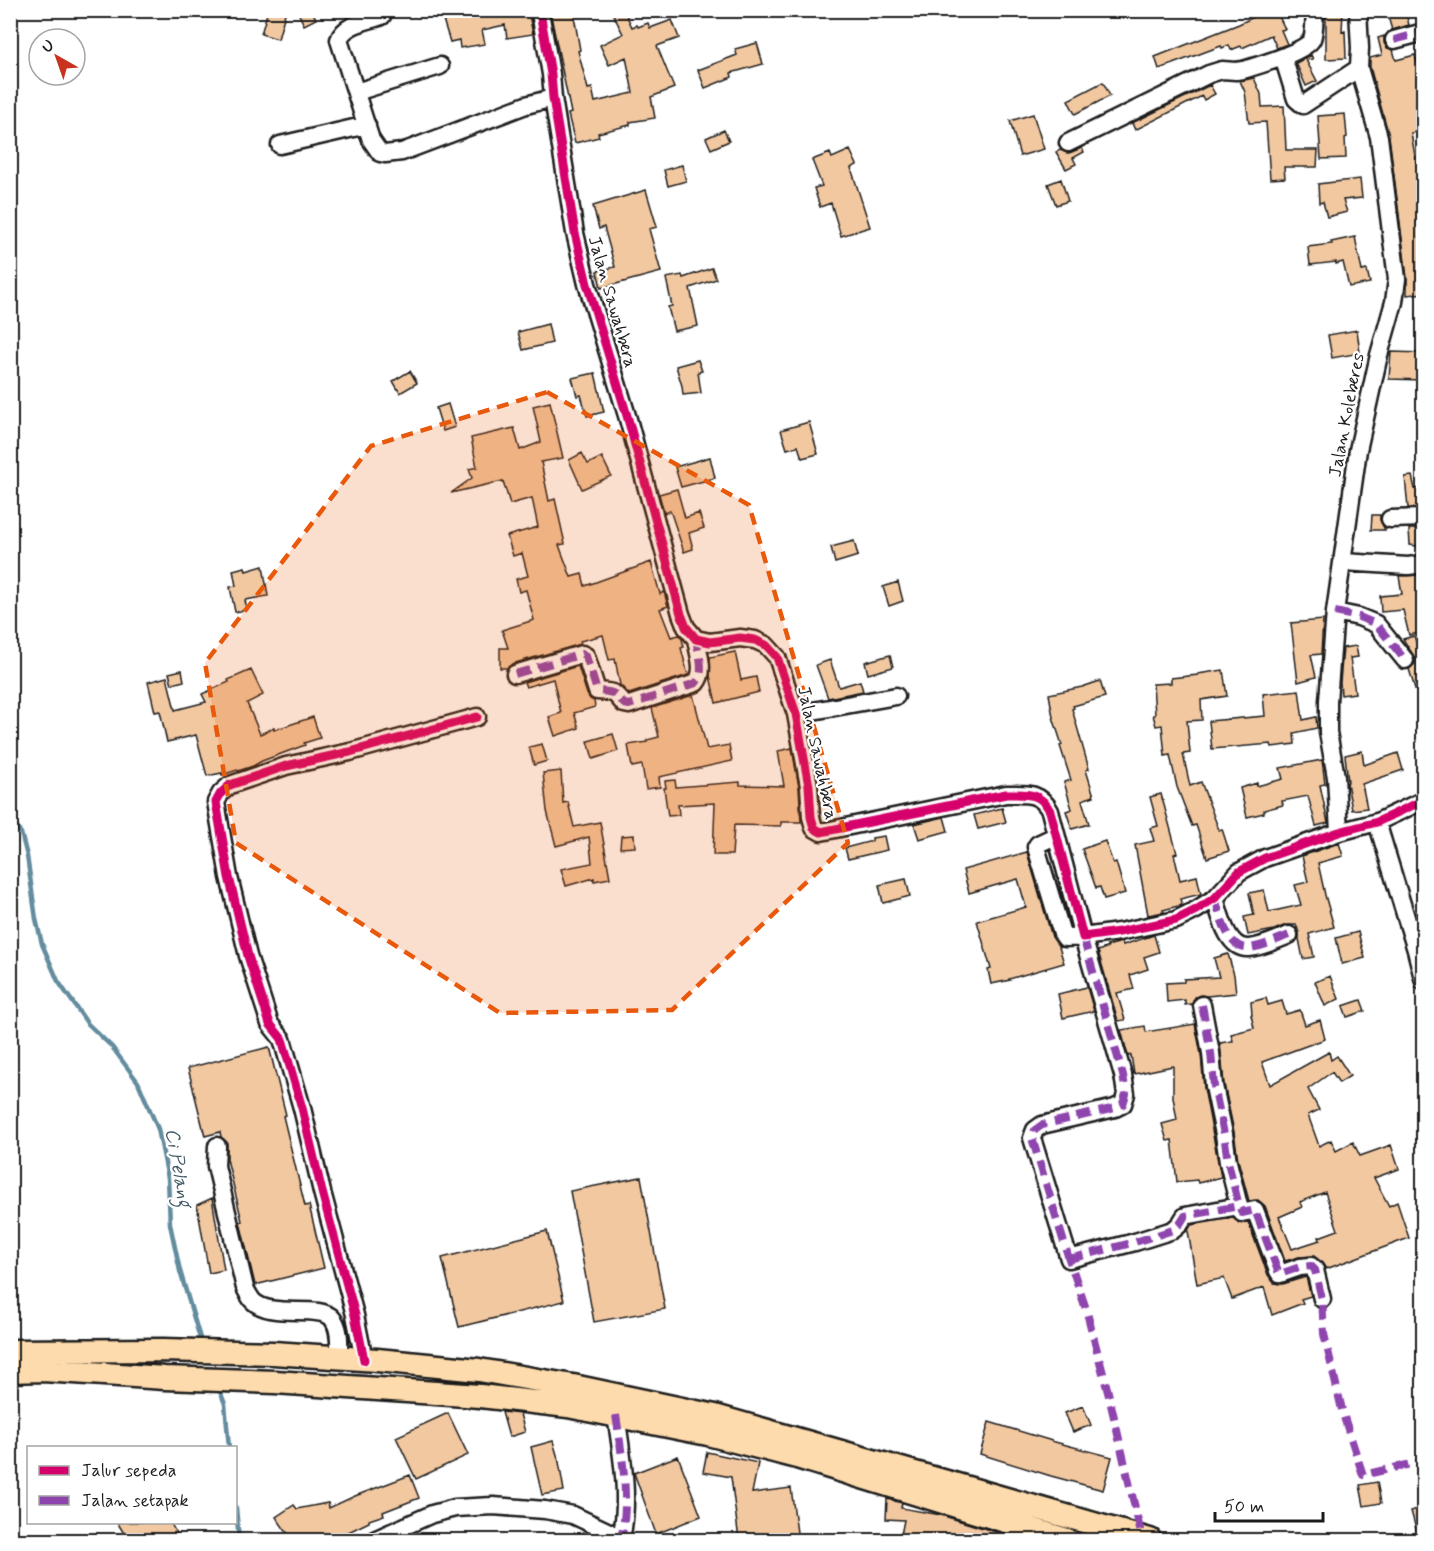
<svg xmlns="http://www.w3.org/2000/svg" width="1434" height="1551" font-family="Mynerve,sans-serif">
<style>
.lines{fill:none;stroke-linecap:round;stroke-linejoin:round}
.stream{stroke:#638c9e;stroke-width:4.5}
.building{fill:#f2c8a1;stroke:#1c1c1c;stroke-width:1.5;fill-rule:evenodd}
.minor-casing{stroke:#1c1c1c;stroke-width:21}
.major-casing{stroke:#1c1c1c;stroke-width:27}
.minor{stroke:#fff;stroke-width:16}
.major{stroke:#fedbac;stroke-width:22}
.quiet{stroke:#8e44ad;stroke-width:8;stroke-dasharray:15 8;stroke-linecap:butt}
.cycleway-casing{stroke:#fff;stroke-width:13}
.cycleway{stroke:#d6006c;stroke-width:9}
.marked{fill:#e8590c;fill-opacity:0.2;stroke:#e8590c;stroke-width:4.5;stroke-dasharray:12 8;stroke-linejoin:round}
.labels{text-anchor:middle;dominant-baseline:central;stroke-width:4.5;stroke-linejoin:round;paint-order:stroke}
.street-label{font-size:18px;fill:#1c1c1c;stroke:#fff}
.water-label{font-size:20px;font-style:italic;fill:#465d68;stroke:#fff}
</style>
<rect width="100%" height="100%" fill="#fff"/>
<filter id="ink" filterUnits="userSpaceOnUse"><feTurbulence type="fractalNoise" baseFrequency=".0167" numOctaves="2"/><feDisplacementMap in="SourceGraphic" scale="12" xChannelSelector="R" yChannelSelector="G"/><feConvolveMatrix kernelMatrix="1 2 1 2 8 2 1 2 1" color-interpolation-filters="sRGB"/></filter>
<g filter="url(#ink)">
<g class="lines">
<path class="stream" d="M 10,631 L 12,634 L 10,646
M 10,818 L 21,833 L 27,856 L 36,919 L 42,944 L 58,981 L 87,1023 L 112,1047 L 138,1082 L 158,1129 L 168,1178 L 170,1224 L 180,1271 L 202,1345
M 218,1386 L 225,1404 L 229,1448
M 236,1508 L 239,1540"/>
</g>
<path class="building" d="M 268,10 L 286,10 L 278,39 L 261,34 Z
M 297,10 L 312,10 L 316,19 L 304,25 Z
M 440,10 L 528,10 L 533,34 L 507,38 L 505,25 L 482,30 L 485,44 L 460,48 L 459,40 L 450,42 Z
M 556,10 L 573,10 L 580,50 L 578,51 L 588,89 L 592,88 L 595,102 L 633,93 L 626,57 L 609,65 L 600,45 L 623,34 L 611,10 L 624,10 L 632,27 L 637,25 L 638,27 L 648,23 L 650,28 L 672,20 L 679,38 L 657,46 L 674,88 L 651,97 L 655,118 L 630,122 L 630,125 L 598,133 L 599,137 L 575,143 L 568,114 L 571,113 L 550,11 Z
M 1268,10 L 1276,10 L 1285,29 L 1281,30 L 1287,44 L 1277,48 L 1271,35 L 1242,48 L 1241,46 L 1231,50 L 1229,45 L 1222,48 L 1221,46 L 1159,69 L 1155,57 L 1239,24 Z
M 1326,10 L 1343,10 L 1342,32 L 1345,31 L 1346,58 L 1326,59 Z
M 1386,10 L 1405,10 L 1409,25 L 1392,30 Z
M 1384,36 L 1384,43 L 1387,48 L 1393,50 L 1396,60 L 1415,55 L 1422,81 L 1424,81 L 1424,131 L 1411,133 L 1416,162 L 1424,161 L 1424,293 L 1407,295 L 1407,278 L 1389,136 L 1370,67 L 1370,58 L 1382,55 L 1378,38 Z
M 757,43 L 763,64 L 731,73 L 732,77 L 705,88 L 698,70 L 737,55 L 735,49 Z
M 1311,55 L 1313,59 L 1306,60 L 1317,81 L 1306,86 L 1296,63 Z
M 1254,78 L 1261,94 L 1262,107 L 1284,106 L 1286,150 L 1318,150 L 1317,167 L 1284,167 L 1285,178 L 1270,179 L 1266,122 L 1249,123 L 1245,92 L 1240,81 Z
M 1103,82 L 1110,96 L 1075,114 L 1068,100 Z
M 1210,85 L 1215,94 L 1204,100 L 1202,96 L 1135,130 L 1132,123 Z
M 1033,114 L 1044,149 L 1020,156 L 1010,121 Z
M 1345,114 L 1347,137 L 1345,138 L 1346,158 L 1321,159 L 1318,116 Z
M 724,130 L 729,141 L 711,149 L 706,138 Z
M 1082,148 L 1084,152 L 1073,158 L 1076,164 L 1066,169 L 1056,152 L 1060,150 L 1068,153 Z
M 850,150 L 857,165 L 851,168 L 870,227 L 841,236 L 831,203 L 820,207 L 814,188 L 822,186 L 812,160 L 830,153 L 832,158 Z
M 682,165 L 686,181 L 668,186 L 664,170 Z
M 1061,179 L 1068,201 L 1056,205 L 1048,184 Z
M 1360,179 L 1362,198 L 1343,200 L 1347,212 L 1327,217 L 1323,202 L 1319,203 L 1318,184 Z
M 646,190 L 657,227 L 649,229 L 661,272 L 601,288 L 597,271 L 615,267 L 604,227 L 599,229 L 593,206 Z
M 1355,237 L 1362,271 L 1367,270 L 1370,283 L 1349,287 L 1343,262 L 1336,264 L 1336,262 L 1310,265 L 1308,247 L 1332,244 L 1331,242 Z
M 712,268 L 716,279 L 690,288 L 698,326 L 674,331 L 668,307 L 672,306 L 666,278 L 682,275 L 683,278 Z
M 548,324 L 552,343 L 523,350 L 518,332 Z
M 1357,330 L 1360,353 L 1332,358 L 1328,335 Z
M 1391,352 L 1424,353 L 1424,380 L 1389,379 Z
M 698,360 L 702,371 L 698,372 L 701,393 L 683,395 L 682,386 L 676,366 Z
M 410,371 L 417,383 L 400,393 L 393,381 Z
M 595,373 L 604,412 L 587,416 L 581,395 L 577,396 L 572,378 Z
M 550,402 L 563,458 L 541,462 L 549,501 L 555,499 L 565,544 L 559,545 L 571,577 L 582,574 L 585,586 L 651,562 L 660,594 L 664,592 L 668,606 L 660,609 L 671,637 L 679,635 L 682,639 L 684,647 L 681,648 L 688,675 L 629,694 L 620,685 L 615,659 L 609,660 L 603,635 L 580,641 L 581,644 L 512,664 L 507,668 L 500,668 L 500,648 L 508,648 L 502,630 L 534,620 L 526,590 L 519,592 L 516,579 L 528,576 L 522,553 L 513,556 L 507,536 L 538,527 L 532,498 L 510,504 L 503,481 L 451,493 L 472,478 L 469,469 L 477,467 L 471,438 L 514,428 L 520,450 L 541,442 L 533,406 Z
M 448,404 L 455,427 L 443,431 L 436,408 Z
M 809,422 L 818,454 L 802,458 L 798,446 L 787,449 L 781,430 Z
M 582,453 L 588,464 L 602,457 L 611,476 L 582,489 L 569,460 Z
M 710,457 L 715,478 L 681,487 L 675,467 Z
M 1412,476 L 1415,489 L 1421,488 L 1423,506 L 1419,506 L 1419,508 L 1408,508 L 1405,477 Z
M 677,489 L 685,518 L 699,513 L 704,528 L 689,533 L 693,549 L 684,552 L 671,513 L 670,511 L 664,513 L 659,494 Z
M 1372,515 L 1380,515 L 1380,520 L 1385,530 L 1371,530 Z
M 1409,529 L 1423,529 L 1424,547 L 1410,545 Z
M 854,541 L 858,556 L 835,563 L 831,547 Z
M 263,566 L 268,596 L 245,600 L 247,610 L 235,612 L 230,587 L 236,586 L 233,570 L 245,567 L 246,571 Z
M 1424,575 L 1424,632 L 1409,635 L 1403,610 L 1381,612 L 1380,596 L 1402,594 L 1399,576 Z
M 898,582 L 903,601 L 889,606 L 883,587 Z
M 1323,620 L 1321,654 L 1311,655 L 1316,677 L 1298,682 L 1291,623 Z
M 1414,636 L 1424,663 L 1424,708 L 1421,709 L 1409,669 L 1415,664 L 1415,658 L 1403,639 Z
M 1356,646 L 1358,657 L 1350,658 L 1355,693 L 1341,695 L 1340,682 L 1343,648 Z
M 735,652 L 741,680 L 756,677 L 759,692 L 716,703 L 710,676 L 710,657 Z
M 890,655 L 893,667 L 868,674 L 865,662 Z
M 830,660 L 839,687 L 860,681 L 863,691 L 828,698 L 816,665 Z
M 578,666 L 587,694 L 590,699 L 594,701 L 595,707 L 574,713 L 579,728 L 555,736 L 549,717 L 561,713 L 553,679 L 526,687 L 524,682 Z
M 182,670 L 184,681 L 172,684 L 169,673 Z
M 251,670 L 263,695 L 247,703 L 260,734 L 274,728 L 274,730 L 313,717 L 320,738 L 304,743 L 305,745 L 262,761 L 253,766 L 238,771 L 237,770 L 222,775 L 222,773 L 207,776 L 196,735 L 167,742 L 160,711 L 155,712 L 148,682 L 167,677 L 175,710 L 206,702 L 202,694 L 229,682 L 228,680 Z
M 1223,670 L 1227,696 L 1201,700 L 1202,720 L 1187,721 L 1190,753 L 1183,754 L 1190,786 L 1201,782 L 1219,830 L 1222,829 L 1229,851 L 1207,858 L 1196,825 L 1192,826 L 1177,787 L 1170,755 L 1165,756 L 1162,725 L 1156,726 L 1153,715 L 1155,715 L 1153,684 L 1171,683 L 1171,678 L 1198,675 L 1198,674 Z
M 1100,681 L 1105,697 L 1073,706 L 1074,708 L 1072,709 L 1089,769 L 1086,770 L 1094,796 L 1082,800 L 1089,824 L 1072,829 L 1066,811 L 1072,809 L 1064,782 L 1071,780 L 1060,746 L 1062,745 L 1053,717 L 1049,694 L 1082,687 Z
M 1299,690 L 1303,720 L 1316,717 L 1317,728 L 1294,733 L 1295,744 L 1272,747 L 1271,744 L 1212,749 L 1209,721 L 1265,716 L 1263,694 Z
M 693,695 L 707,749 L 729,745 L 732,761 L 659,777 L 660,787 L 646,789 L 642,765 L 632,767 L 628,745 L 647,742 L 647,740 L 659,737 L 652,708 Z
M 613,734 L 618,751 L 593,759 L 588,741 Z
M 542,744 L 547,761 L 534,765 L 529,747 Z
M 792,748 L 799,787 L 801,822 L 781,822 L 781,826 L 734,825 L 732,855 L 713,855 L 715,803 L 678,805 L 679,815 L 668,816 L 664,788 L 666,788 L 665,781 L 675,780 L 676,787 L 740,782 L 740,785 L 784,786 L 778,751 Z
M 1362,751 L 1364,765 L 1398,753 L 1403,770 L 1362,784 L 1367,808 L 1352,810 L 1347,783 L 1348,782 L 1345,755 Z
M 1322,760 L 1325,784 L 1320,785 L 1328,823 L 1316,826 L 1308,796 L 1282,801 L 1283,805 L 1264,810 L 1264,813 L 1247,817 L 1240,788 L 1257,783 L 1257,786 L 1283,779 L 1280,768 Z
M 561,771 L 563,803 L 568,802 L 574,827 L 600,822 L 610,878 L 594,881 L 594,878 L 566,886 L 561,869 L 592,863 L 589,837 L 556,846 L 547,811 L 543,773 Z
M 1161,794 L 1177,853 L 1174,854 L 1180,880 L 1197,876 L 1201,894 L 1180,899 L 1182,905 L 1163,910 L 1164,912 L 1148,915 L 1135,845 L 1154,841 L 1150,828 L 1158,826 L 1150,797 Z
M 1002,808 L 1006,822 L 978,829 L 974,815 Z
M 944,817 L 948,831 L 919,839 L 914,824 Z
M 634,835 L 635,847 L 620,848 L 621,836 Z
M 884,836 L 887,850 L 848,859 L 845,848 L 872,841 L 872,838 Z
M 1105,841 L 1113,863 L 1116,862 L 1125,893 L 1104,899 L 1100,887 L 1096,888 L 1082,849 Z
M 1339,843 L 1343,856 L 1318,863 L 1325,895 L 1334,927 L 1309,934 L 1314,957 L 1303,959 L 1299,939 L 1299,932 L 1296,925 L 1286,925 L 1274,930 L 1248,935 L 1244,917 L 1254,915 L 1249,893 L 1264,890 L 1269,912 L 1301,905 L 1295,885 L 1308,882 L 1302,856 Z
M 1027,852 L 1052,937 L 1059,947 L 1064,963 L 1009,979 L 1010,980 L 991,984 L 988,970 L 991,969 L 977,921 L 1026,907 L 1018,879 L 969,893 L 963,870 Z
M 906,879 L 910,896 L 883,903 L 879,885 Z
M 1358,932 L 1365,958 L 1342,964 L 1336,938 Z
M 1154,935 L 1159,952 L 1144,957 L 1148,969 L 1130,975 L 1134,989 L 1117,993 L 1125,1020 L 1118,1021 L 1098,951 L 1108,947 L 1107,946 L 1122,942 L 1123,945 Z
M 1228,954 L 1234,975 L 1236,993 L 1207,996 L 1200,995 L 1195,997 L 1192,1004 L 1185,1005 L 1185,1000 L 1167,1002 L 1166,983 L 1184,982 L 1184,979 L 1219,977 L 1214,958 Z
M 1330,976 L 1339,999 L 1325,1006 L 1315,982 Z
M 1087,987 L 1094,1011 L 1063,1018 L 1058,994 Z
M 1266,998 L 1268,1005 L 1282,1001 L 1286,1014 L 1300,1010 L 1305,1025 L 1320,1020 L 1325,1039 L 1262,1062 L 1270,1085 L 1329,1052 L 1331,1060 L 1337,1056 L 1350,1076 L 1339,1083 L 1332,1072 L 1308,1089 L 1319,1110 L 1308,1115 L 1319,1146 L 1331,1140 L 1336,1151 L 1353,1142 L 1360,1156 L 1391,1145 L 1399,1169 L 1374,1178 L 1389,1206 L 1397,1202 L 1409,1238 L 1326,1269 L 1322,1263 L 1314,1256 L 1299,1257 L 1285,1261 L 1265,1206 L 1258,1200 L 1249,1201 L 1238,1160 L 1234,1132 L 1224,1084 L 1220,1043 L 1233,1041 L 1231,1034 L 1254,1028 L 1251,1015 L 1252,1015 L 1251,1002 ZM 1325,1192 L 1338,1230 L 1319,1237 L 1320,1240 L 1292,1249 L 1279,1217 L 1302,1207 L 1300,1202 Z
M 1361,1000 L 1365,1011 L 1347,1017 L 1343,1006 Z
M 1195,1024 L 1201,1054 L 1204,1088 L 1221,1177 L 1198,1183 L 1197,1180 L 1177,1182 L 1172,1140 L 1167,1141 L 1162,1124 L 1177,1120 L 1173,1097 L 1173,1066 L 1134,1074 L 1131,1055 L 1128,1056 L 1121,1030 L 1145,1026 L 1146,1032 Z
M 269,1047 L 286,1115 L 283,1116 L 305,1206 L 309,1205 L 324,1268 L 255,1285 L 240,1222 L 242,1221 L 227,1159 L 227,1142 L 221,1137 L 220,1132 L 205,1136 L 188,1068 Z
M 641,1177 L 665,1309 L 594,1322 L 570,1191 Z
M 212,1198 L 224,1270 L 209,1273 L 197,1205 Z
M 1233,1218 L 1239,1223 L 1248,1222 L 1268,1275 L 1274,1283 L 1283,1284 L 1306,1277 L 1311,1296 L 1301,1299 L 1303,1303 L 1272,1315 L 1264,1287 L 1232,1299 L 1224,1278 L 1197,1284 L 1188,1231 L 1191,1225 Z
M 547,1231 L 564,1301 L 459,1327 L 442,1258 Z
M 1083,1406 L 1091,1425 L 1073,1432 L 1065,1413 Z
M 502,1412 L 520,1414 L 525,1432 L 509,1437 Z
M 448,1413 L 468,1455 L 416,1479 L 396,1437 Z
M 989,1422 L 1052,1441 L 1051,1441 L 1112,1457 L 1103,1490 L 1051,1476 L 980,1454 Z
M 553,1441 L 559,1462 L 564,1491 L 542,1495 L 531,1447 Z
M 707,1452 L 758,1463 L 752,1493 L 791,1488 L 798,1540 L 739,1540 L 731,1477 L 703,1472 Z
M 678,1456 L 701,1516 L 656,1534 L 634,1473 Z
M 410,1475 L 419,1498 L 383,1512 L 384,1515 L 369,1520 L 369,1522 L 332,1540 L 292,1540 L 276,1517 L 294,1505 L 297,1509 L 328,1503 L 329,1508 L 355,1496 Z
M 1377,1482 L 1381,1503 L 1364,1506 L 1360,1485 Z
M 887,1499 L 902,1503 L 901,1508 L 941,1515 L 996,1532 L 997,1540 L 969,1537 L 969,1540 L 931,1540 L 901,1535 L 904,1520 L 886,1519 Z
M 1424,1507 L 1424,1540 L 1419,1540 L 1411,1511 Z
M 117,1522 L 170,1522 L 180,1540 L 128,1540 Z"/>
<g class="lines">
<g class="minor-casing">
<path id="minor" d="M 538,10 L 541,18 L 551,74 L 553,98 L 575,233 L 587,284 L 628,419 L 681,614 L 686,627 L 696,639 L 710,642 L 740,638 L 755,640 L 766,645 L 777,657 L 796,714 L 809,786 L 811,817 L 814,828 L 821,832 L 1006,794 C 1025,794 1040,791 1050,811 L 1083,937 L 1119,932 L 1176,920 L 1196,910 L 1215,898 L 1239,872 L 1265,858 L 1339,832 L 1377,822 L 1424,800
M 382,16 C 368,21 344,24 339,40 L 371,140 L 380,153 L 385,154 L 402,152 L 526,105 L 553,98
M 1394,40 L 1424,32
M 1283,57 L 1296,99 L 1303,105 L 1359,68
M 356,92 L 440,66
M 1068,143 L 1209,74 L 1222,70 L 1236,71 L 1243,70 C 1256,66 1308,51 1312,39 C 1315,31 1314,19 1315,10
M 280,145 L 367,125
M 1390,519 L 1424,518
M 1343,562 L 1408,566 L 1424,564
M 1335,612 L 1359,617 L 1376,624 L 1405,660
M 515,674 L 582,654 L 586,656 L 597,691 C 614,692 613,691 624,704 L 629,705 L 696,683 C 706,671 698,653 696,639
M 796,714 L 896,696
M 1377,822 L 1416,950 L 1424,982
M 1339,832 L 1336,777 L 1328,732 L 1328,701 L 1335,612 L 1358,450 L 1379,355 L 1394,302 L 1397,279 L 1379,137 L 1359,68 L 1360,48 L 1358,10
M 1055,836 L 1038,844 L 1036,847 L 1062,934 L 1065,938 L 1083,937 L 1123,1075 L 1126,1094 L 1123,1104 L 1115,1108 L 1042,1125 L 1035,1130 L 1032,1138 L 1069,1259 L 1135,1242 L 1173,1230 L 1180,1224 L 1185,1216 L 1239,1206
M 1215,898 C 1220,914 1227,950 1249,948 C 1262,947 1276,940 1289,935
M 1202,1005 L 1211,1053 L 1214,1086 L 1224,1134 L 1228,1162 L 1239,1206 L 1242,1213 L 1255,1210 L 1278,1271 L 1280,1274 L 1300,1267 L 1311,1266 L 1315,1270 L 1322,1299
M 217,1146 L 216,1166 L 245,1288 C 247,1292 250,1297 252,1300 C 270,1320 319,1303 332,1318 C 341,1328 339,1346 339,1358
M 364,1360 L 355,1315 L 322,1192 L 302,1108 L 282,1039 L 270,1024 L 248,956 L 229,877 L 216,802 L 221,793 L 230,785 L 286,766 L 350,752 L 477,717
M 616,1415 C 622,1456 630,1499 621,1539
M 374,1540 L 432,1514 L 455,1508 L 493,1506 L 545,1510 L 573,1515 L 607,1531 L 623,1540"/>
</g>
<g class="major-casing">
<path id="major" d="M 10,1351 L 163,1350 L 273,1353 L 377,1360 L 479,1370 L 573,1386 L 715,1416 L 1150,1540
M 10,1371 L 43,1370 L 165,1378 L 275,1382 L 480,1396 L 568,1406 L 708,1434 L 797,1457 L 1067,1540"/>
</g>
<use href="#minor" class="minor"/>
<use href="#major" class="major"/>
<path class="quiet" d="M 1394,40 L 1424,32
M 1335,612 L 1359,617 L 1376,624 L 1405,660
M 515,674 L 582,654 L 586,656 L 597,691 C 614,692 613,691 624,704 L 629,705 L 696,683 C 706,671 698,653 696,639
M 1215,898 C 1220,914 1227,950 1249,948 C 1262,947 1276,940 1289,935
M 1083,937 L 1123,1075 L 1126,1094 L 1123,1104 L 1115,1108 L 1042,1125 L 1035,1130 L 1032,1138 L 1069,1259 L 1086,1309 L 1109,1396 L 1142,1538
M 1202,1005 L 1211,1053 L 1214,1086 L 1224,1134 L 1228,1162 L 1239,1206 L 1242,1213 L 1255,1210 L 1278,1271 L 1280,1274 L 1300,1267 L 1311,1266 L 1315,1270 L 1322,1299 L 1324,1334 L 1343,1414 L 1363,1475 L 1424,1461
M 1069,1259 L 1135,1242 L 1173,1230 L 1180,1224 L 1185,1216 L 1239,1206
M 616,1415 C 622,1456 630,1499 621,1539"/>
<g class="cycleway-casing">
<path id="cycleway" d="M 538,10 L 541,18 L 551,74 L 553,98 L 575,233 L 587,284 L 628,419 L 681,614 L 686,627 L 696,639 L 710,642 L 740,638 L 755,640 L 766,645 L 777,657 L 796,714 L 809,786 L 811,817 L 814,828 L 821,832 L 1006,794 C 1025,794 1040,791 1050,811 L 1083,937 L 1119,932 L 1176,920 L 1196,910 L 1215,898 L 1239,872 L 1265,858 L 1339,832 L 1377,822 L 1424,800
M 364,1360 L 355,1315 L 322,1192 L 302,1108 L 282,1039 L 270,1024 L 248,956 L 229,877 L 216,802 L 221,793 L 230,785 L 286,766 L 350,752 L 477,717"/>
</g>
<use href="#cycleway" class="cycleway"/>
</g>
</g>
<path class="marked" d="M 547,392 L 749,505 L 848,843 L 672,1010 L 500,1013 L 236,843 L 205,663 L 371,446 Z"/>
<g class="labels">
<g class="street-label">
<text transform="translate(612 302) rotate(74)">Jalan Sawahbera</text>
<text transform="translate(1347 415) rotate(-79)">Jalan Koleberes</text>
<text transform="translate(817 753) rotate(78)">Jalan Sawahbera</text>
</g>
<g class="water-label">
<text transform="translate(178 1168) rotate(80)">Ci Pelang</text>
</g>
</g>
<rect width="1434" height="1551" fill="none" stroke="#fff" stroke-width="36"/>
<rect x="18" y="18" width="1398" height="1515" fill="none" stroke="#1c1c1c" stroke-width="2" filter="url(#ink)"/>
<rect x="27" y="1446" width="210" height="78" fill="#ffffff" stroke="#a4a4a4" stroke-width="1.5"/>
<rect x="39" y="1466" width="30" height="9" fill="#d6006c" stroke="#a4a4a4" stroke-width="1.5"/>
<text x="81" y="1476" font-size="18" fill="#1c1c1c">Jalur sepeda</text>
<rect x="39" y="1496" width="30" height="9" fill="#8e44ad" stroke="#a4a4a4" stroke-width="1.5"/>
<text x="81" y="1506" font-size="18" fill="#1c1c1c">Jalan setapak</text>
<g transform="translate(57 57) rotate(320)"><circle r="28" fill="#ffffff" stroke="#a4a4a4" stroke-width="1.5"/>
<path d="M0-4.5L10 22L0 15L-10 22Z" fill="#c8321e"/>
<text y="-9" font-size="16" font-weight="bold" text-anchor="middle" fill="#1c1c1c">U</text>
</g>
<path d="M1215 1512v9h108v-9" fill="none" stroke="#1c1c1c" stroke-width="3"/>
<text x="1224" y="1512" font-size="18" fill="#1c1c1c" stroke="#ffffff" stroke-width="4.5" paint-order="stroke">50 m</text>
</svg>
